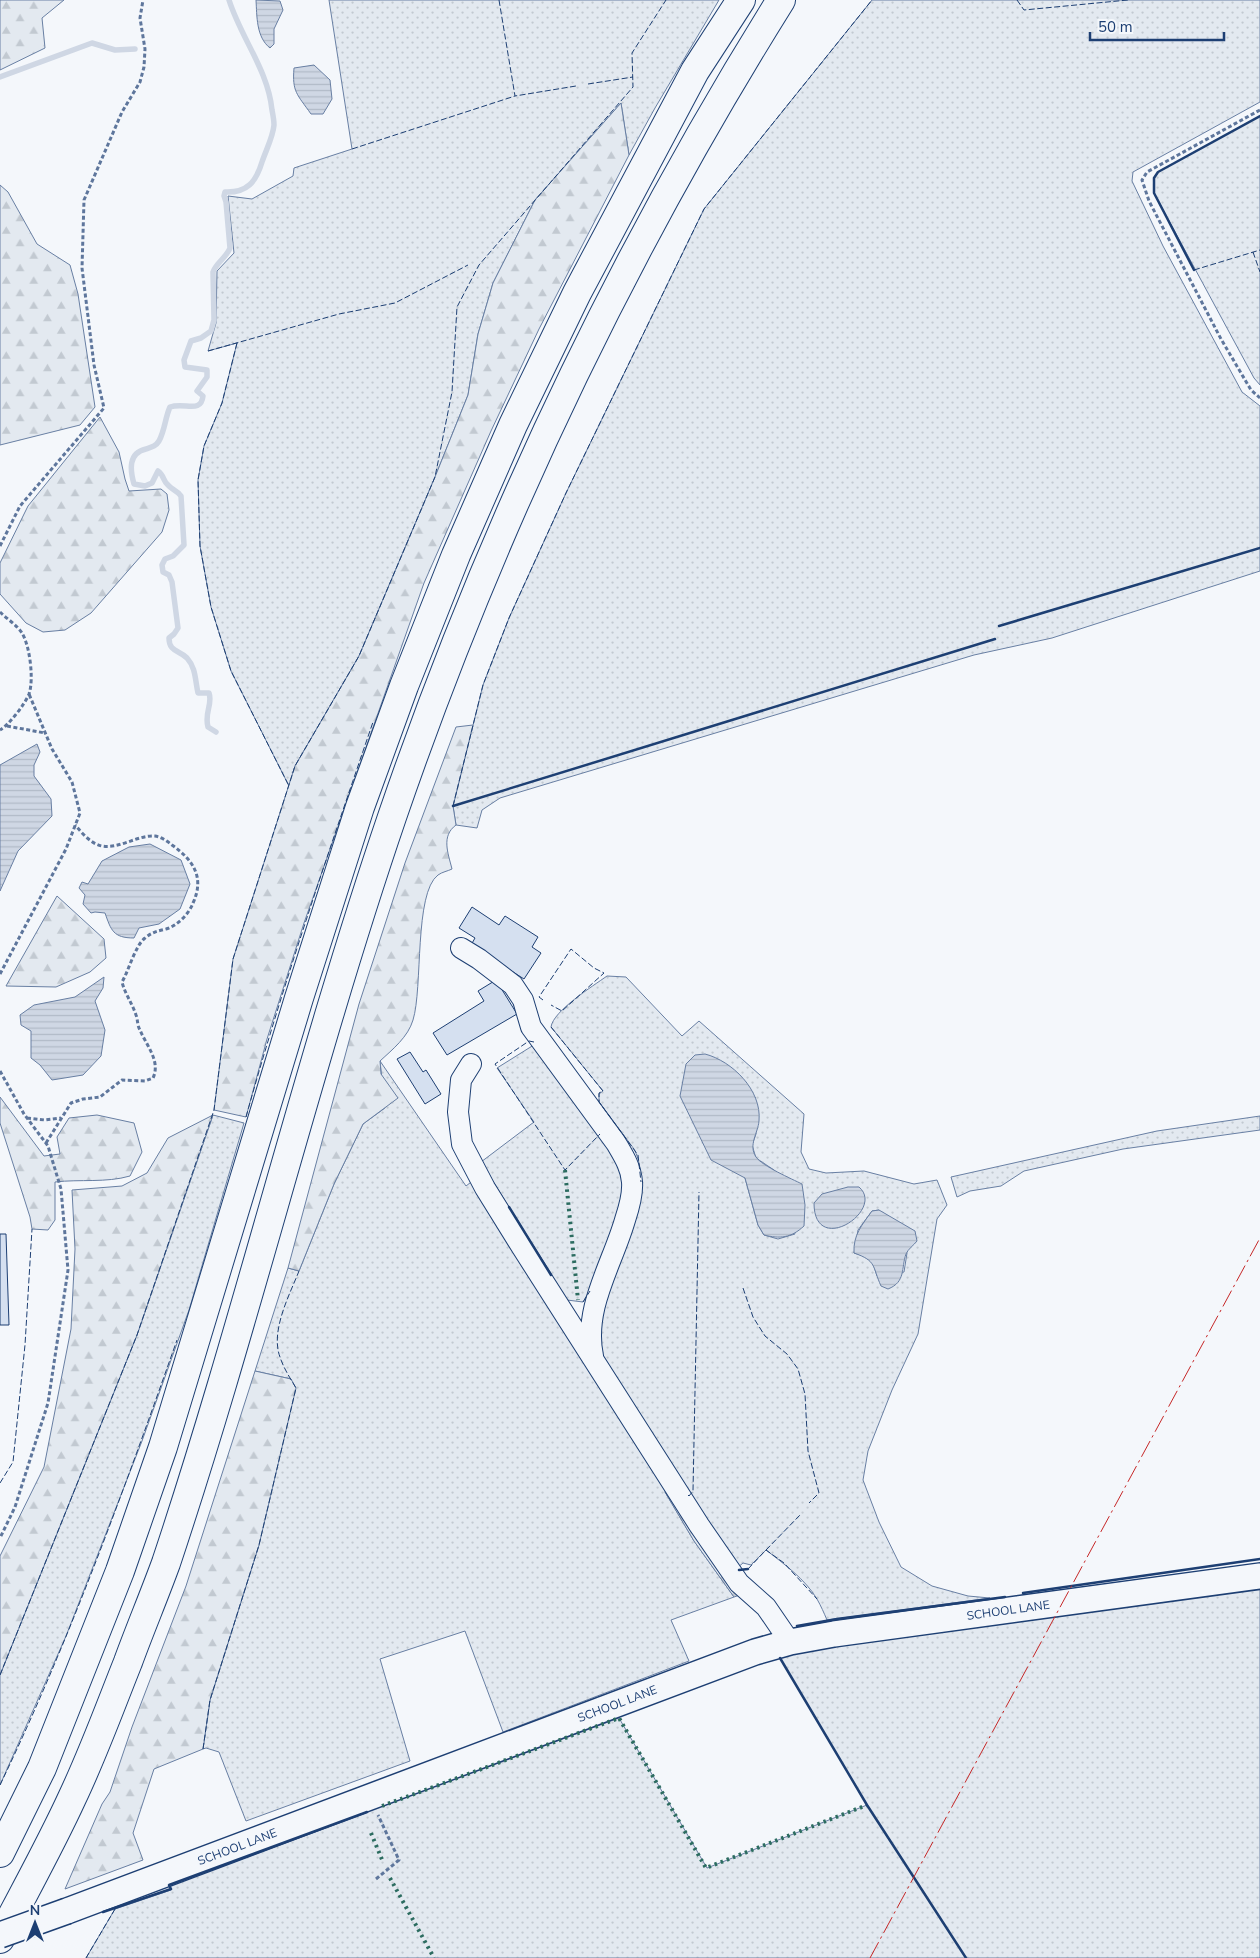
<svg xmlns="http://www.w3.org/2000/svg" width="1260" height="1958" font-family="'Nunito Sans',sans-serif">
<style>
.grass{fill:url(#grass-dots);stroke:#687fa3;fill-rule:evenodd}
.forest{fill:url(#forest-firs);stroke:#687fa3}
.water{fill:url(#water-rules);stroke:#687fa3}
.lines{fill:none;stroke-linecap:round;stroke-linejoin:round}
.stream{stroke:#cfd7e4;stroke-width:5.5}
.building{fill:#d5e0f0;stroke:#1d3f73}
.minor-casing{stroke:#1d3f73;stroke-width:22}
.major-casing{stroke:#1d3f73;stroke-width:28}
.highway-casing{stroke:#1d3f73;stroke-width:30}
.path{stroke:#5e769c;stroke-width:3;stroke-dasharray:4 2.5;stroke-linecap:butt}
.minor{stroke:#f4f7fb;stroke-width:20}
.major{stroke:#f4f7fb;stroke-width:25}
.highway{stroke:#f4f7fb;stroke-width:28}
.major-bridge-casing{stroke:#1d3f73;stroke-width:28;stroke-linecap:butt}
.major-bridge{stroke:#f4f7fb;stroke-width:25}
.hedge{stroke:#2c6c60;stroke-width:4;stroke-dasharray:2.5 4;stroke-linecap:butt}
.fence{stroke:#1d3f73;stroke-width:1;stroke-dasharray:6 2.5;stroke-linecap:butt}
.wall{stroke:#1d3f73;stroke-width:2.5}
.power{stroke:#c62828;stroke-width:1;stroke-dasharray:18 4 2.5 4;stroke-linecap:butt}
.labels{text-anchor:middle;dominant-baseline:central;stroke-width:4;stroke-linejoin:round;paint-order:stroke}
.street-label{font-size:12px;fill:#1d3f73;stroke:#f4f7fb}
</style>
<defs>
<pattern id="grass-dots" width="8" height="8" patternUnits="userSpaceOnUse" patternTransform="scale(1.25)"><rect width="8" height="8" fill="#e3e9f0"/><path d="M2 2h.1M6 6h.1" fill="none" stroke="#c2c9d1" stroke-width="1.8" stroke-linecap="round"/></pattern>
<pattern id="forest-firs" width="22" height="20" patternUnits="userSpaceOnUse" patternTransform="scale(1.25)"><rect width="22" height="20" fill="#e3e9f0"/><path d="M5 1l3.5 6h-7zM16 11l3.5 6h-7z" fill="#c2c9d1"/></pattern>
<pattern id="water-rules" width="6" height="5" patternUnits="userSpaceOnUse" patternTransform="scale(1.25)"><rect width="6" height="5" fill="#cfd7e4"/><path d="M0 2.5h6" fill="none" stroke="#b1bac7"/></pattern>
</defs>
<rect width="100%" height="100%" fill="#f4f7fb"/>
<path class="grass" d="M 329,0 L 719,0 L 655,108 L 629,155 L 621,103 L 535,200 L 493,283 L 478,334 L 468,395 L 435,477 L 359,656 L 295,766 L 289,786 L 231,671 L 211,607 L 200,546 L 198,480 L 204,446 L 222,403 L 237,343 L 208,351 L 216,323 L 217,271 L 234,253 L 228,196 L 252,199 L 293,176 L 294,168 L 352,149 Z
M 872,0 L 1260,0 L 1260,102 L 1133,172 L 1132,181 L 1163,246 L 1242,392 L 1260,406 L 1260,571 L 1052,638 L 974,655 L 500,798 L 482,810 L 477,828 L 456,825 L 453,806 L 483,685 L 509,618 L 566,493 L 704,209 Z
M 1260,116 L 1260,385 L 1254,378 L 1154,193 L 1154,178 L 1158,172 Z
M 607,976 L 626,977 L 682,1036 L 699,1021 L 804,1114 L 801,1152 L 809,1169 L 826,1173 L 864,1171 L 914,1184 L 937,1180 L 947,1205 L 937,1219 L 918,1334 L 892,1390 L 868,1451 L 863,1480 L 879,1522 L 901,1567 L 932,1586 L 968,1596 L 990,1598 L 827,1620 C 824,1613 821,1606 817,1599 C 805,1579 784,1564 766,1550 L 751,1565 L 743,1563 L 737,1568 L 603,1357 L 598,1341 L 597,1322 L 641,1192 C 641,1177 641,1162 634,1149 L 599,1102 L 599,1094 L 603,1091 L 551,1027 C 553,1011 593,986 607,976 ZM 755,1097 L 756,1134 L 752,1145 L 756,1158 L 774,1170 L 795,1234 L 778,1239 L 764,1235 L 758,1225 L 745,1178 ZM 879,1210 L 907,1253 L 904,1272 L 877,1276 L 873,1263 L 864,1256 L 854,1253 L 858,1230 L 872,1211 Z
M 537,1043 L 597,1126 L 627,1183 L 594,1283 L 583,1302 L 567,1300 L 481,1162 L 534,1122 L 497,1068 Z
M 380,1061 L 466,1186 L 475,1179 L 671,1483 L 665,1492 L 694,1541 L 734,1597 L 671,1620 L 689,1661 L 503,1732 L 465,1631 L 380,1659 L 410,1761 L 246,1821 L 219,1752 L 206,1748 L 203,1749 L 210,1700 L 259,1545 L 291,1379 L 255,1371 L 288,1268 L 299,1271 L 334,1184 L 363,1124 L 385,1108 Z
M 213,1115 L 244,1123 L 189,1310 L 142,1441 L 66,1636 L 0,1785 L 0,1675 L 137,1335 Z
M 1260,1116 L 1260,1130 L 1123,1149 L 1024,1171 L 1001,1186 L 970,1191 L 957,1197 L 951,1177 L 1157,1131 Z
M 1260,1588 L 1260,1958 L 86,1958 L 115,1909 L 171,1890 L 169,1885 L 619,1718 L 707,1868 L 867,1805 L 780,1658 L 816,1648 Z"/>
<path class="forest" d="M 0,0 L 64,0 L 42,18 L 45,48 L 0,70 Z
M 621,103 L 629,155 L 539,329 L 491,431 L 424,583 L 304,923 L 267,1039 L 246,1117 L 214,1110 L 233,959 L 295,766 L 359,656 L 435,477 L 468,395 L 478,334 L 493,283 L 535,200 Z
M 0,185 L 8,192 L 37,244 L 70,265 L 78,294 L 95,407 L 80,425 L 0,445 Z
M 100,417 L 119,452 L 125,479 L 129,491 L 161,489 L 167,494 L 169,510 L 162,532 L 91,613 L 65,630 L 43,632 L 26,623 L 0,594 L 0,563 L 28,506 Z
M 473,725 L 453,806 L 456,825 C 441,836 448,853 452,869 C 448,871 442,872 438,875 C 414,893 423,988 413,1020 C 408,1037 393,1049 380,1061 L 381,1074 L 398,1098 L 363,1124 L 334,1184 L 299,1271 L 288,1268 L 359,1004 L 405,863 L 456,727 Z
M 57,896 L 104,939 L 106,958 L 90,972 L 56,987 L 6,986 Z
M 0,1097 L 44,1156 L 60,1154 L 57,1137 L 69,1118 L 97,1115 L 134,1123 L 142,1152 L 130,1176 C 106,1183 80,1179 55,1182 L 55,1220 L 48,1230 L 32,1229 L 30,1217 L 0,1123 Z
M 213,1115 L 137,1335 L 0,1675 L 0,1556 L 44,1467 L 71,1329 L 75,1249 L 72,1190 L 122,1186 L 147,1173 L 168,1138 Z
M 255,1371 L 291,1379 L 296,1388 L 259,1545 L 210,1700 L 203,1749 L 154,1769 L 133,1833 L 143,1860 L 65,1889 L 102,1804 L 110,1792 L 132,1727 L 186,1586 Z
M 671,1483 L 743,1594 L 734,1597 L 694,1541 L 665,1492 Z"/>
<path class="water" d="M 256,0 L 280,1 L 283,10 L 274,29 L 274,44 L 270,48 C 256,37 257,16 256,0 Z
M 314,65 L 330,80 L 332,99 L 323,114 L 311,114 C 297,94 292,92 294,68 Z
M 37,744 L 40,752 L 34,765 L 34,776 L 51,799 L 52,816 L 18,851 L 0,891 L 0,765 Z
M 150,844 L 181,860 L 190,884 L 180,909 L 159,924 L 139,928 L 134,938 C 113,938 111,930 105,913 L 95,912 L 91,913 L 83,904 L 85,895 L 79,888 L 82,882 L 88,884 L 102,861 L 129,847 Z
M 104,977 L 103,988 L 95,1001 L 105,1030 L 101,1056 L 83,1075 L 52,1080 L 40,1065 L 31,1058 L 31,1031 L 21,1025 L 20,1015 L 34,1005 L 75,997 Z
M 705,1054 C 732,1061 762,1090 759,1121 C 758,1133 748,1145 756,1157 C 762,1166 792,1179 802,1184 L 805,1205 L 804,1226 C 791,1238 780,1239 764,1235 L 758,1225 L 745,1178 L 711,1160 L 680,1096 L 686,1064 L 695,1055 Z
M 848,1187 L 859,1187 C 886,1210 814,1258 814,1203 L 822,1194 Z
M 879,1210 L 915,1231 L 917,1241 C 914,1245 908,1249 906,1254 C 901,1268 906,1282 888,1289 L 881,1286 C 872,1266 877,1261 854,1253 C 853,1235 862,1225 872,1211 Z"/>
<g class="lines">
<path class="stream" d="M 0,77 L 92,43 L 115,50 L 135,49
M 216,732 L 208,727 C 204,713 213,704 209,693 L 198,693 C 195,680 196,668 187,658 C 179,650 169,652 169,638 L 174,634 L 178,628 L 172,582 L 169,575 L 163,572 L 162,565 L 165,559 L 173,556 L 184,545 L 181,496 C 177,490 172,490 168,485 C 163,481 164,475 158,471 L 152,483 L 145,486 L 134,484 C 130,470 128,453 146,449 C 152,447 156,446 159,441 C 165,430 165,418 170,407 C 185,402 201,414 203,396 L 197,391 L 207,377 L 207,370 L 185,367 L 184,360 L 191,341 L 201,338 L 211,331 L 214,320 L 213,272 C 216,263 226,258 230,248 L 226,202 L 224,196 L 225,192 C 247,193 256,182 262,162 C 266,150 273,137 274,125 C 274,121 273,115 272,110 C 268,70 241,38 229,0"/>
</g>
<path class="building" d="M 472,907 L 499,925 L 505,916 L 538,937 L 532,947 L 541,953 L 524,979 L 471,945 L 475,938 L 459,928 Z
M 496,980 L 517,1014 L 447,1055 L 433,1033 L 484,1001 L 478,991 Z
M 410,1052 L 423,1072 L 426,1070 L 441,1094 L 425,1104 L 397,1059 Z
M 0,1234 L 6,1234 L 9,1325 L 0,1325 Z"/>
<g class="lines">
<g class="minor-casing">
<path id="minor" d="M 461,948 L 479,959 L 513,985 L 523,1000 L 531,1027 L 616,1143 C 623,1155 631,1167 632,1182 C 633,1194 629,1208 625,1220 C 612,1265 583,1308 593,1356
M 471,1064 L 461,1080 L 458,1112 L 462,1144 L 485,1188 L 521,1246 L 699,1525 L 739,1583 L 766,1607 L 790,1642"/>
</g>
<g class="major-casing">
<g id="major">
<path id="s1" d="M 67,1911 L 755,1652 L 790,1642 L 834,1634 L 1260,1576"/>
</g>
</g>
<g class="highway-casing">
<path id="highway" d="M 0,1853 L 42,1768 L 120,1571 L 163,1447 L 299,998 L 360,807 L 404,686 L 456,555 L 513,425 L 577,293 L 695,71 L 741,0
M 0,1939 C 24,1892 50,1846 72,1798 C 93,1754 110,1707 128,1662 C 140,1629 154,1596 166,1563 C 248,1317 308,1063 392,817 C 490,531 621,256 781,0"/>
</g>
<path class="path" d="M 1260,110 L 1147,172 L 1142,180 L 1149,201 L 1221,339 L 1251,390 L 1260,398
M 0,546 L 20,506 L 104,408 L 94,365 L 82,268 L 84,200 L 122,112 L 140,82 L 144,67 L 145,49 L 140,18 L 143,0
M 0,612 C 7,619 17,625 22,633 C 30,646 34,680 29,694 C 25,704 9,725 0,730
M 7,726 L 45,733
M 0,974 L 66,849 L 80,813 L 72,782 L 52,749 L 29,694
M 0,1071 L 24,1114 L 48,1146 L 61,1189 L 68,1270 L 48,1403 L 15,1507 L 0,1538
M 27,1118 L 45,1120 L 61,1118
M 46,1143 L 71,1103 L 83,1099 L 100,1097 L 122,1080 L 145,1081 L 153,1078 C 161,1061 146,1045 140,1030 C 137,1025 138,1020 136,1015 C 132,1003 125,994 122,982 C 129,970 135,946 145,938 C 152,932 158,931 166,929 C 177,926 189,914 193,903 C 205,877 193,860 172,845 C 167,841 161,837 155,836 C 137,835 120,849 102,846 C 91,844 82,833 75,825
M 376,1879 L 399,1860 L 378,1815"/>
<use href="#minor" class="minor"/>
<use href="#major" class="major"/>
<use href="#highway" class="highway"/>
<g class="major-bridge-casing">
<path id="major-bridge" d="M 0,1935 L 67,1911"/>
</g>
<use href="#major-bridge" class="major-bridge"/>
<path class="hedge" d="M 565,1170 L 578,1300
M 382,1806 L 619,1718 L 706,1868 L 867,1805
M 371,1833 L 383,1862
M 390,1878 L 434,1958"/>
<path class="fence" d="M 499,0 L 515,96 L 576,86
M 1017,0 L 1024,10 L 1128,0
M 588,84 L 633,77
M 352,149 L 515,96
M 1253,252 L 1260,272
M 1194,270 L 1260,250
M 237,343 L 222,403 L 204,446 L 198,480 L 200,546 L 211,607 L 231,671 L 289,786
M 208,351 L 339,314 L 395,303 L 468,265
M 453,806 L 483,685 L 509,618 L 566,493 L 704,209 L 872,0
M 543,1000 L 539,997 L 571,949 L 594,968 L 604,973 L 562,1011 L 551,1005
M 551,1027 L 603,1091 L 599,1093 L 599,1102 L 638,1155 L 641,1182
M 534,1042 L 529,1041 L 495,1064 L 565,1170 L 600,1134
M 246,1117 C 283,984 328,854 373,722
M 743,1288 L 753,1317 L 765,1336 L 787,1354 L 798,1369 L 805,1394 L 808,1451 L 819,1493 L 809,1503
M 583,1302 L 590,1291
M 0,1483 L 13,1462 L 25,1345 L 32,1229
M 688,1495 L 689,1496 L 693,1491 L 699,1192
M 766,1550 L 801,1514
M 748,1569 L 766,1550 L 784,1563 L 817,1599
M 0,1675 L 137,1335 L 214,1110 L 233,959 L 295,766 L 359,656 L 435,477 L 452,392 L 457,307 L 479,265 L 633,87 L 632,53 L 666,0
M 203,1749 L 210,1700 L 259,1545 L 296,1388 C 290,1378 283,1367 280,1357 C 270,1331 290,1294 299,1271
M 0,1785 C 69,1642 124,1490 177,1340
M 86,1958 L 115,1909"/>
<path class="wall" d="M 1194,270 L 1154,193 L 1154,178 L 1158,172 L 1260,116
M 999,626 L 1260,548
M 453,806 L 995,639
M 509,1207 L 551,1275
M 739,1570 L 748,1569
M 1023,1593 L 1260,1559
M 797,1626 L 837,1619 L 1005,1597
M 780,1658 L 867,1805 L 966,1958
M 103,1912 L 171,1889 L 169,1885 L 367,1812"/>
<path class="power" d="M 870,1958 L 1260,1238"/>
</g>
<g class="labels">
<g class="street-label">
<text stroke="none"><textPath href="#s1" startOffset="992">SCHOOL LANE</textPath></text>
<text stroke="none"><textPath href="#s1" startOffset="588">SCHOOL LANE</textPath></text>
<text stroke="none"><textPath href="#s1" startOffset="182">SCHOOL LANE</textPath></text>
</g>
</g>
<g transform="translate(35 1923)" stroke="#f4f7fb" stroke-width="4" paint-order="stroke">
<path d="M0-4L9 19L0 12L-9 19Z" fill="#1d3f73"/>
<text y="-8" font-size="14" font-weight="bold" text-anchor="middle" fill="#1d3f73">N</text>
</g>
<path d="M1090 32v8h134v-8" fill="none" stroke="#1d3f73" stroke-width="2.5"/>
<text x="1098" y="32" font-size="15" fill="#1d3f73" stroke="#f4f7fb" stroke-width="4" paint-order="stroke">50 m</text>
</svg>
